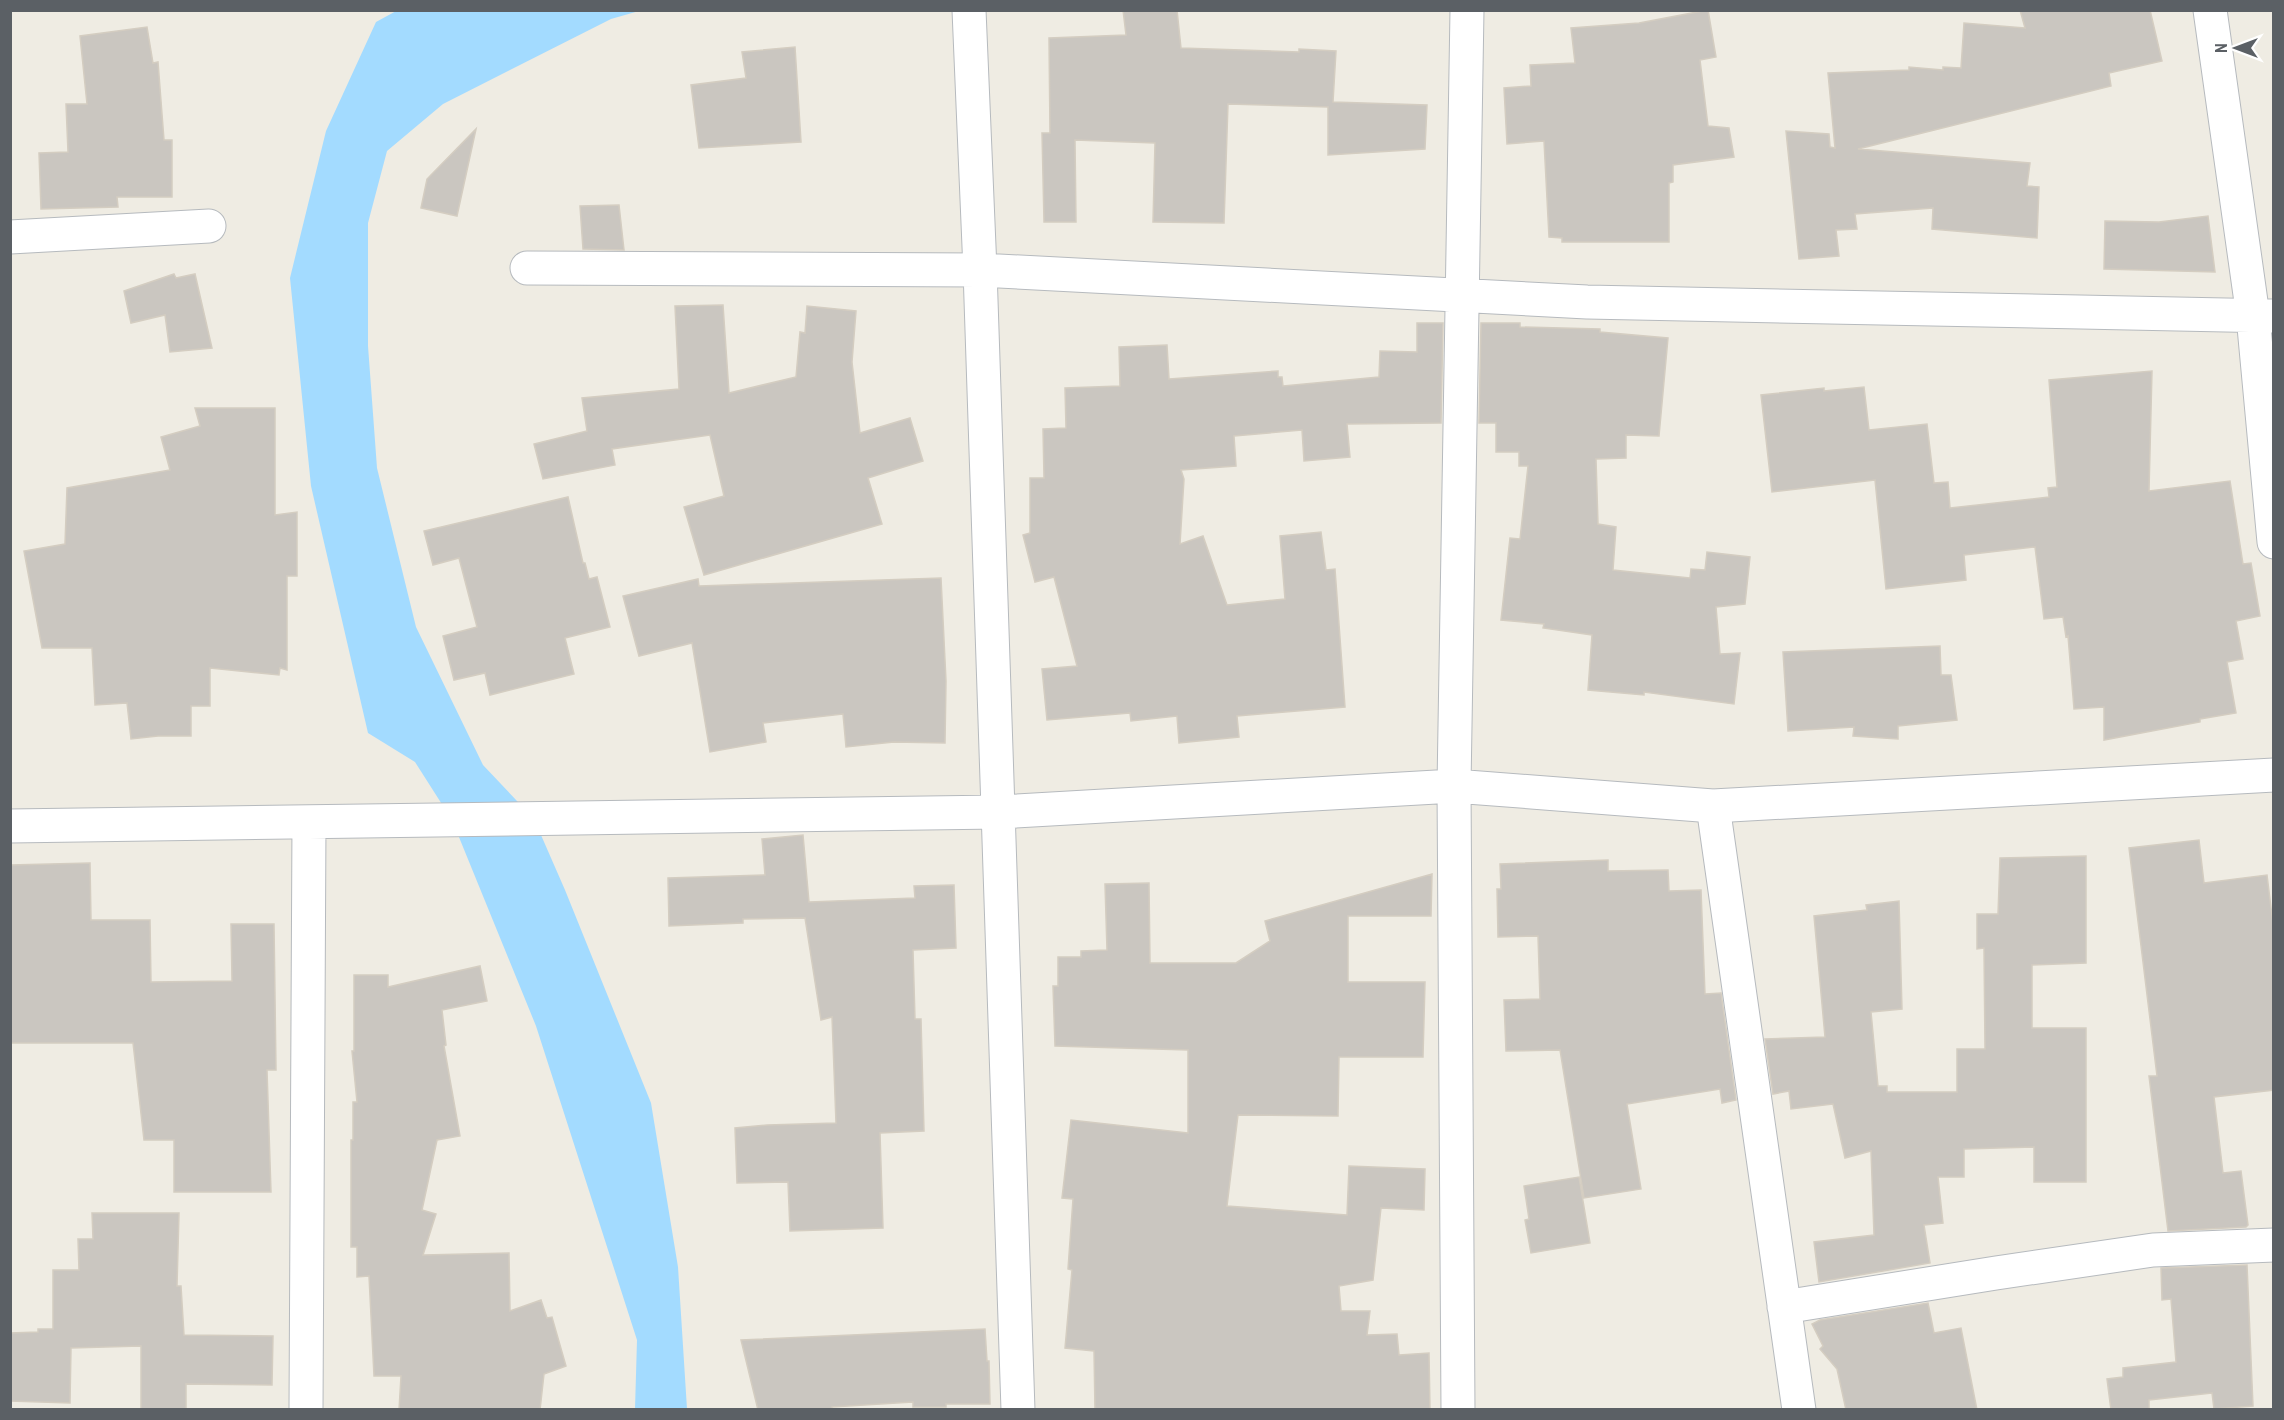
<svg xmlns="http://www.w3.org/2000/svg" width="2284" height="1420" font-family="'Roboto Condensed',sans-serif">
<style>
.water{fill:#a3dbff}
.building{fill:#cac6c0;stroke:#d4cdc1;stroke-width:1.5}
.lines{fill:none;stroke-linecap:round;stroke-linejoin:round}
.minor-casing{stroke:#b6babe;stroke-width:35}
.minor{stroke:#fff;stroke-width:33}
</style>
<rect width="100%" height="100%" fill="#efece3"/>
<path class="water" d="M 398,10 L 639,11 L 611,19 L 443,104 L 387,151 L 368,223 L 368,346 L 377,468 L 416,627 L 483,765 L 534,819 L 565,890 L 651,1103 L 678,1267 L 687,1409 L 635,1409 L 637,1340 L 536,1026 L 452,820 L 415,762 L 368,733 L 311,486 L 290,278 L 326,131 L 376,22 Z"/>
<path class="building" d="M 1123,10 L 1177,10 L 1181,48 L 1299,52 L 1299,49 L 1336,51 L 1333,102 L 1427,105 L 1425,149 L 1328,155 L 1328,107 L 1228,104 L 1224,223 L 1153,222 L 1155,143 L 1075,140 L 1076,222 L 1044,222 L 1042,133 L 1050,133 L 1049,38 L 1126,35 Z
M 1708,10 L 1716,57 L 1700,60 L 1708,126 L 1729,128 L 1734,157 L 1673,165 L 1673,182 L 1669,183 L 1669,242 L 1562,242 L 1562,238 L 1549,237 L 1544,141 L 1507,144 L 1504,88 L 1531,86 L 1530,65 L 1575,63 L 1571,28 L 1639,23 Z
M 2020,10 L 2150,10 L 2162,61 L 2109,73 L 2111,86 L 1858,149 L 2030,163 L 2027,186 L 2039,187 L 2037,238 L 1932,229 L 1933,208 L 1855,214 L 1857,229 L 1836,230 L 1839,256 L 1799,259 L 1786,131 L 1829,134 L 1830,147 L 1835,148 L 1828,73 L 1909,70 L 1909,67 L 1943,70 L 1943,67 L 1961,68 L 1964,23 L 2025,28 Z
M 147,27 L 153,63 L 158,62 L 164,140 L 172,140 L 172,197 L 117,197 L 118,207 L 41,209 L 39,153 L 68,152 L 66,104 L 87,104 L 80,36 Z
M 795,47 L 801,142 L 699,148 L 691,85 L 746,78 L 742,52 Z
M 476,129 L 457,216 L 421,208 L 427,179 Z
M 619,205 L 624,250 L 583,249 L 580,206 Z
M 2208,216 L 2215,272 L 2104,269 L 2105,221 L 2159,222 Z
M 174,274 L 176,278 L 195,274 L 212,348 L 170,352 L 165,315 L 131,323 L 124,291 Z
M 723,305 L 729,393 L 796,377 L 800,332 L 805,333 L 807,306 L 856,311 L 852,362 L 860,433 L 910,418 L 923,461 L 868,478 L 882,524 L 704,575 L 684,507 L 724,496 L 710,435 L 612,449 L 615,465 L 543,479 L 534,444 L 587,431 L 582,398 L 679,389 L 675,306 Z
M 1417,323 L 1443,323 L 1441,423 L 1347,424 L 1350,457 L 1304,461 L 1302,430 L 1234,436 L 1236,466 L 1181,470 L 1184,479 L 1180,544 L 1203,536 L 1227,605 L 1285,599 L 1280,536 L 1321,532 L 1326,570 L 1335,569 L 1345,707 L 1237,716 L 1239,737 L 1179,743 L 1177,716 L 1131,721 L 1130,713 L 1047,720 L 1042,669 L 1077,666 L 1054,577 L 1035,582 L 1023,535 L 1030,533 L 1030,478 L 1044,478 L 1043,429 L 1066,428 L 1065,388 L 1120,386 L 1119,347 L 1167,345 L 1169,379 L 1278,371 L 1278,377 L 1282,377 L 1283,386 L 1379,377 L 1380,351 L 1417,352 Z
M 1481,323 L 1520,323 L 1520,327 L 1600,329 L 1600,332 L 1668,338 L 1659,436 L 1626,435 L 1626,458 L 1596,459 L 1598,524 L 1616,527 L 1613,570 L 1690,578 L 1691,569 L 1705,570 L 1707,552 L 1750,557 L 1745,604 L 1716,607 L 1720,654 L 1740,653 L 1734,704 L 1644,692 L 1644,695 L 1588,690 L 1592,635 L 1543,628 L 1544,624 L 1501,620 L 1510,538 L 1520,539 L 1528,466 L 1519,466 L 1519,452 L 1496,452 L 1496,423 L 1479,423 Z
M 2152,371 L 2149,491 L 2230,481 L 2243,564 L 2251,563 L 2260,616 L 2236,621 L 2243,659 L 2227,662 L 2236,713 L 2200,719 L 2200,722 L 2104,740 L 2104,707 L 2074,709 L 2068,636 L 2066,637 L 2063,617 L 2044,619 L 2035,547 L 1964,555 L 1966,580 L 1886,589 L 1875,480 L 1772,492 L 1761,395 L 1824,388 L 1824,391 L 1864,387 L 1869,430 L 1927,424 L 1934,483 L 1948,482 L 1950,508 L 2049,497 L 2048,488 L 2057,487 L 2049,380 Z
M 195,408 L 275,408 L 275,515 L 297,512 L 297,576 L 287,576 L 287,670 L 280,668 L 279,675 L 210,668 L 210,706 L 191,706 L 191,736 L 158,736 L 131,739 L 127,703 L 95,705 L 92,648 L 42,648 L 24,551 L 65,544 L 67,488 L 170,470 L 161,437 L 200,426 Z
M 568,497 L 583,563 L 585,563 L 589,579 L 597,577 L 610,627 L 565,638 L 574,674 L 490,695 L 485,673 L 454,680 L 443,636 L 477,627 L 459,558 L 433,565 L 424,531 Z
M 941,578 L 946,681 L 945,743 L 894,742 L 846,747 L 843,714 L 763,723 L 766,742 L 710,752 L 692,643 L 639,656 L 623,596 L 698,579 L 699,586 Z
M 1940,646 L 1941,675 L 1951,675 L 1957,720 L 1898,726 L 1898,739 L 1853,736 L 1854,727 L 1788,731 L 1783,652 Z
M 803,835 L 809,902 L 915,898 L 914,886 L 954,885 L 956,948 L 913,950 L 915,1019 L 921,1019 L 924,1131 L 880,1133 L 883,1228 L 790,1231 L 788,1182 L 737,1183 L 735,1128 L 767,1125 L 836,1123 L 832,1017 L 821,1020 L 805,918 L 743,919 L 743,923 L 669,926 L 668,878 L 765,875 L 762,839 Z
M 2199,840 L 2204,883 L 2267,875 L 2274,932 L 2274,1090 L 2214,1097 L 2223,1173 L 2241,1171 L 2248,1225 L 2246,1227 L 2168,1231 L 2149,1076 L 2157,1076 L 2129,848 Z
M 2086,856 L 2086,963 L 2032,965 L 2032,1028 L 2086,1028 L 2086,1182 L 2034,1182 L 2034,1147 L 1964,1149 L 1964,1177 L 1938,1177 L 1943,1223 L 1924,1225 L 1930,1263 L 1819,1282 L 1814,1242 L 1874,1235 L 1871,1151 L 1845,1158 L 1833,1104 L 1791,1109 L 1789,1091 L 1773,1094 L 1765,1039 L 1825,1037 L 1814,916 L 1867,910 L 1866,905 L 1899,901 L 1902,1009 L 1871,1012 L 1878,1086 L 1887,1086 L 1887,1092 L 1957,1092 L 1957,1049 L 1985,1049 L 1984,948 L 1977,949 L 1977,914 L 1998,914 L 2000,858 Z
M 1608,860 L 1608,871 L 1668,870 L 1669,891 L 1701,890 L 1705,994 L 1721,993 L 1736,1100 L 1722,1103 L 1720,1089 L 1627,1104 L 1641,1189 L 1584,1198 L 1560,1050 L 1506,1051 L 1504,1000 L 1540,999 L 1538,936 L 1498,937 L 1497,889 L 1501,889 L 1500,864 Z
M 90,863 L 91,920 L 150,920 L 151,982 L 232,981 L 231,924 L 274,924 L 276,1070 L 267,1070 L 271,1192 L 174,1192 L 174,1140 L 144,1140 L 133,1043 L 10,1043 L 10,865 Z
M 1432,874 L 1431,916 L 1348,916 L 1348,982 L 1425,982 L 1423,1057 L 1339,1057 L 1338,1116 L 1238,1115 L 1227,1206 L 1347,1215 L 1349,1166 L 1425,1169 L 1424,1210 L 1381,1208 L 1373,1280 L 1339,1286 L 1341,1311 L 1370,1311 L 1367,1335 L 1397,1334 L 1399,1355 L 1429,1353 L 1430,1410 L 1095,1410 L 1094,1351 L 1065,1348 L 1072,1270 L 1068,1269 L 1073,1199 L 1062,1198 L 1071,1120 L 1188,1133 L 1188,1050 L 1055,1046 L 1053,986 L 1058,986 L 1058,957 L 1081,957 L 1081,951 L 1107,950 L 1105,884 L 1149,883 L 1150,963 L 1236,963 L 1270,941 L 1265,921 Z
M 480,966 L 487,1001 L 442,1010 L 446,1045 L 444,1046 L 460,1136 L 437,1140 L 422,1210 L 436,1214 L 423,1255 L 509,1253 L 510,1311 L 541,1300 L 547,1318 L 552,1317 L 566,1366 L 544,1374 L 540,1410 L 399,1410 L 401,1376 L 374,1376 L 369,1276 L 357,1277 L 357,1247 L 351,1247 L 351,1140 L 353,1140 L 353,1102 L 357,1102 L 352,1051 L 354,1051 L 354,975 L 388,975 L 388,987 Z
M 1579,1177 L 1590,1243 L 1531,1253 L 1525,1220 L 1529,1219 L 1524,1186 Z
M 92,1213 L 179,1213 L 177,1286 L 181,1286 L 184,1335 L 273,1336 L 272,1385 L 186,1384 L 186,1410 L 141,1410 L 141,1346 L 71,1348 L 70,1403 L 10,1401 L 10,1333 L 38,1332 L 38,1329 L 53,1329 L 53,1270 L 79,1270 L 78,1239 L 93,1239 Z
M 2247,1265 L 2253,1406 L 2214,1409 L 2212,1393 L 2149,1400 L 2149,1410 L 2111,1410 L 2107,1379 L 2123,1377 L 2123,1368 L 2176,1362 L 2171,1299 L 2162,1300 L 2161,1268 Z
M 1928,1303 L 1934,1333 L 1961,1328 L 1977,1410 L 1846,1410 L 1837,1369 L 1820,1349 L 1823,1346 L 1812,1324 L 1820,1320 Z
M 985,1329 L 987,1361 L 989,1361 L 990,1404 L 946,1404 L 946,1407 L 913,1407 L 913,1402 L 832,1407 L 832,1410 L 758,1410 L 741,1340 Z"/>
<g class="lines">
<g class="minor-casing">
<path id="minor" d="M 969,10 L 980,270 L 1018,1410
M 2210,10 L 2253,316 L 2274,542
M 10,237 L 209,226
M 527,268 L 980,270 L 1587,302 L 2274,316
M 1713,806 L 1799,1410
M 10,826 L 999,812 L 1454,786 L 1713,806 L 2274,775
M 1784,1307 L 1996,1273 L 2153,1250 L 2274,1245
M 306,1410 L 309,822
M 1458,1410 L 1454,786 L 1467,10"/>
</g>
<use href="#minor" class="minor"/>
</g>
<rect width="2284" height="1420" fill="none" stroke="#5b6065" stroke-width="24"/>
<g transform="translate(2236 48) rotate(270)" stroke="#ffffff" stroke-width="4.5" paint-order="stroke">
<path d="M0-4.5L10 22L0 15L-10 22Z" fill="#5b6065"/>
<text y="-9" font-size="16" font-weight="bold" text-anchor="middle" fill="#5b6065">N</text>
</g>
</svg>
